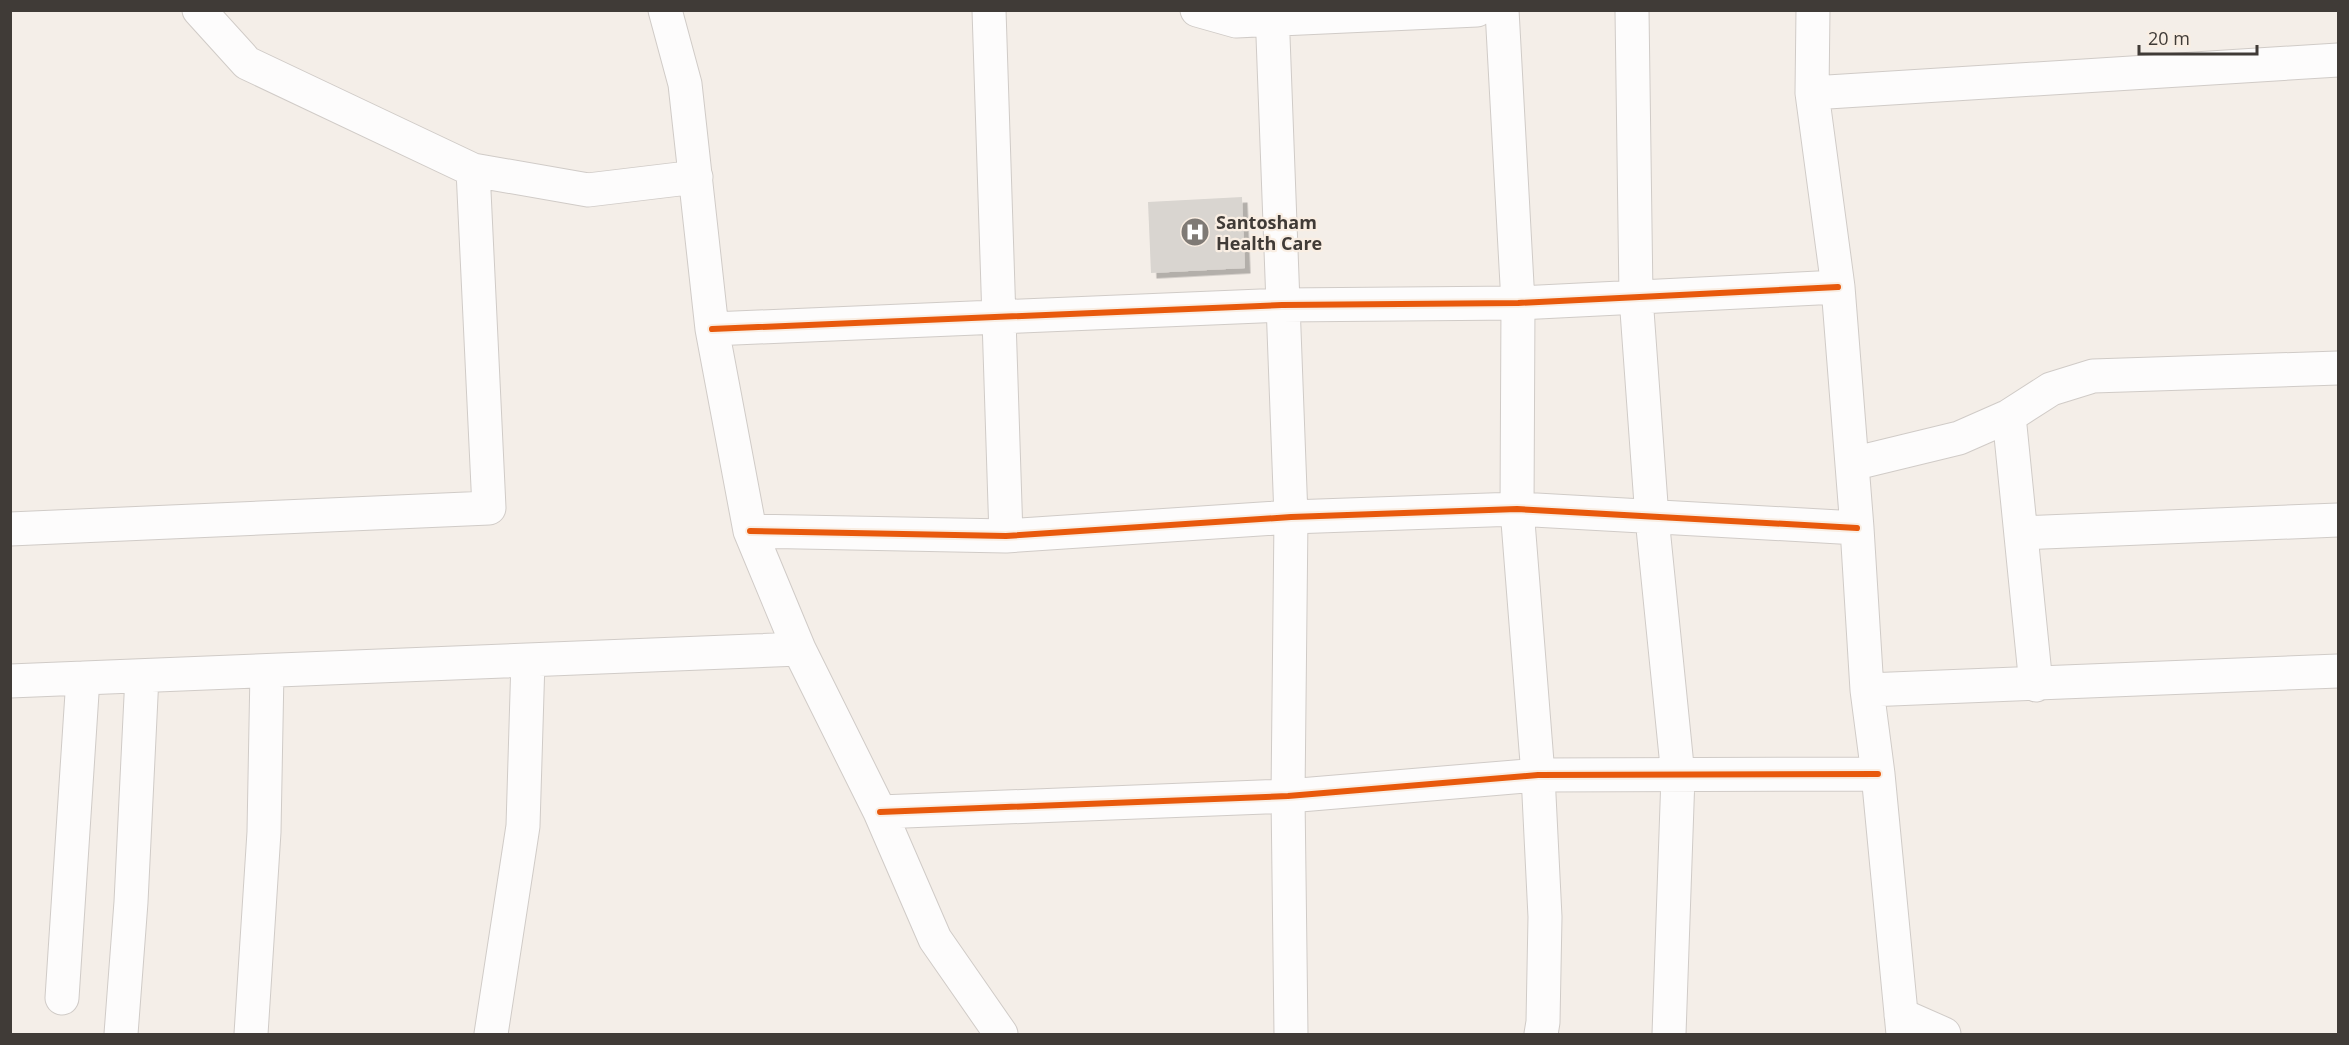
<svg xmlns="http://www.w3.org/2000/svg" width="2349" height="1045" font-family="'Open Sans',sans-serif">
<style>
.building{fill:#d9d5d0;filter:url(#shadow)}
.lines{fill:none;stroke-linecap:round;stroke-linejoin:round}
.minor-casing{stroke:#d0cbc7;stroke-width:35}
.minor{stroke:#fdfcfc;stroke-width:33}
.cycleway-casing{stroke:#f9eee3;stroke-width:10}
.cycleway{stroke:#e8590c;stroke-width:6}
.labels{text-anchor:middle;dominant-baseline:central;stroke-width:4.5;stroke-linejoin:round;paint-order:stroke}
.poi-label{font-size:18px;font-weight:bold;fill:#403b37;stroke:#f9eee3;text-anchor:start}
</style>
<defs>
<filter id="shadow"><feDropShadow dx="5.5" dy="5.5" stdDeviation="0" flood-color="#0004"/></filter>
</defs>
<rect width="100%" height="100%" fill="#f4eee8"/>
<path class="building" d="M 1242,197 L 1245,268 L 1151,273 L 1148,202 Z"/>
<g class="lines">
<g class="minor-casing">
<path id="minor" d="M 199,10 L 247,63 L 473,170 L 588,190 L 696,177
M 665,10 L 685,84 L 712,329 L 750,531 L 799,649 L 880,812 L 935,939 L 1001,1034
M 989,10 L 1006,536
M 1197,10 L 1236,21 L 1477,10
M 1272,10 L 1291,517 L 1288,796 L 1291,1034
M 1502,10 L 1518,303 L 1517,509 L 1538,775 L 1545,917 L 1543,1022 L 1541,1034
M 1632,10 L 1636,297 L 1652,518 L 1678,776 L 1669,1034
M 1813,10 L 1812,93 L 1838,287 L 1857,528 L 1867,690 L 1878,774 L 1903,1034
M 1812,93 L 2338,60
M 712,329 L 1282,305 L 1518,303 L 1838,287
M 2009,416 L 2036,685
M 1852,464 L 1959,438 L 2009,416 L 2051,389 L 2093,376 L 2338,368
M 10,529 L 489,508 L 473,170
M 750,531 L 1006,536 L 1291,517 L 1517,509 L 1857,528
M 2021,533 L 2338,520
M 10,681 L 799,649
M 1867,690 L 2338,671
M 880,812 L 1288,796 L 1538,775 L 1878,774
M 62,998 L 83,678
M 1901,1015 L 1944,1034
M 121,1034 L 131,902 L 142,676
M 251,1034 L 264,832 L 267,671
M 491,1034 L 523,826 L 528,660"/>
</g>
<use href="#minor" class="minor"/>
<g class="cycleway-casing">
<path id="cycleway" d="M 712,329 L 1282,305 L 1518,303 L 1838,287
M 750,531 L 1006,536 L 1291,517 L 1517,509 L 1857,528
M 880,812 L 1288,796 L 1538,775 L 1878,774"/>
</g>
<use href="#cycleway" class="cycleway"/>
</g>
<defs>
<g id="hospital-disc" transform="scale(1.5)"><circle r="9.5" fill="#7f7a75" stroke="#f9eee3"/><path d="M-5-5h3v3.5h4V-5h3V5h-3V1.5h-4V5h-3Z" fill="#fff"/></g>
</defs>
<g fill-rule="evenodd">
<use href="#hospital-disc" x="1195" y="232"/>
</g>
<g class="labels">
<g class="poi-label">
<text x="1216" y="222">Santosham<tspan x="1216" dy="21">Health Care</tspan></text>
</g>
</g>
<rect width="2349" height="1045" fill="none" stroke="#403b37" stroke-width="24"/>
<path d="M2139 45v9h118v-9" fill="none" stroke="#403b37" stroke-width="3"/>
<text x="2148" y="45" font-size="18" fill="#403b37" stroke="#f9eee3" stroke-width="4.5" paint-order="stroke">20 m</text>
</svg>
